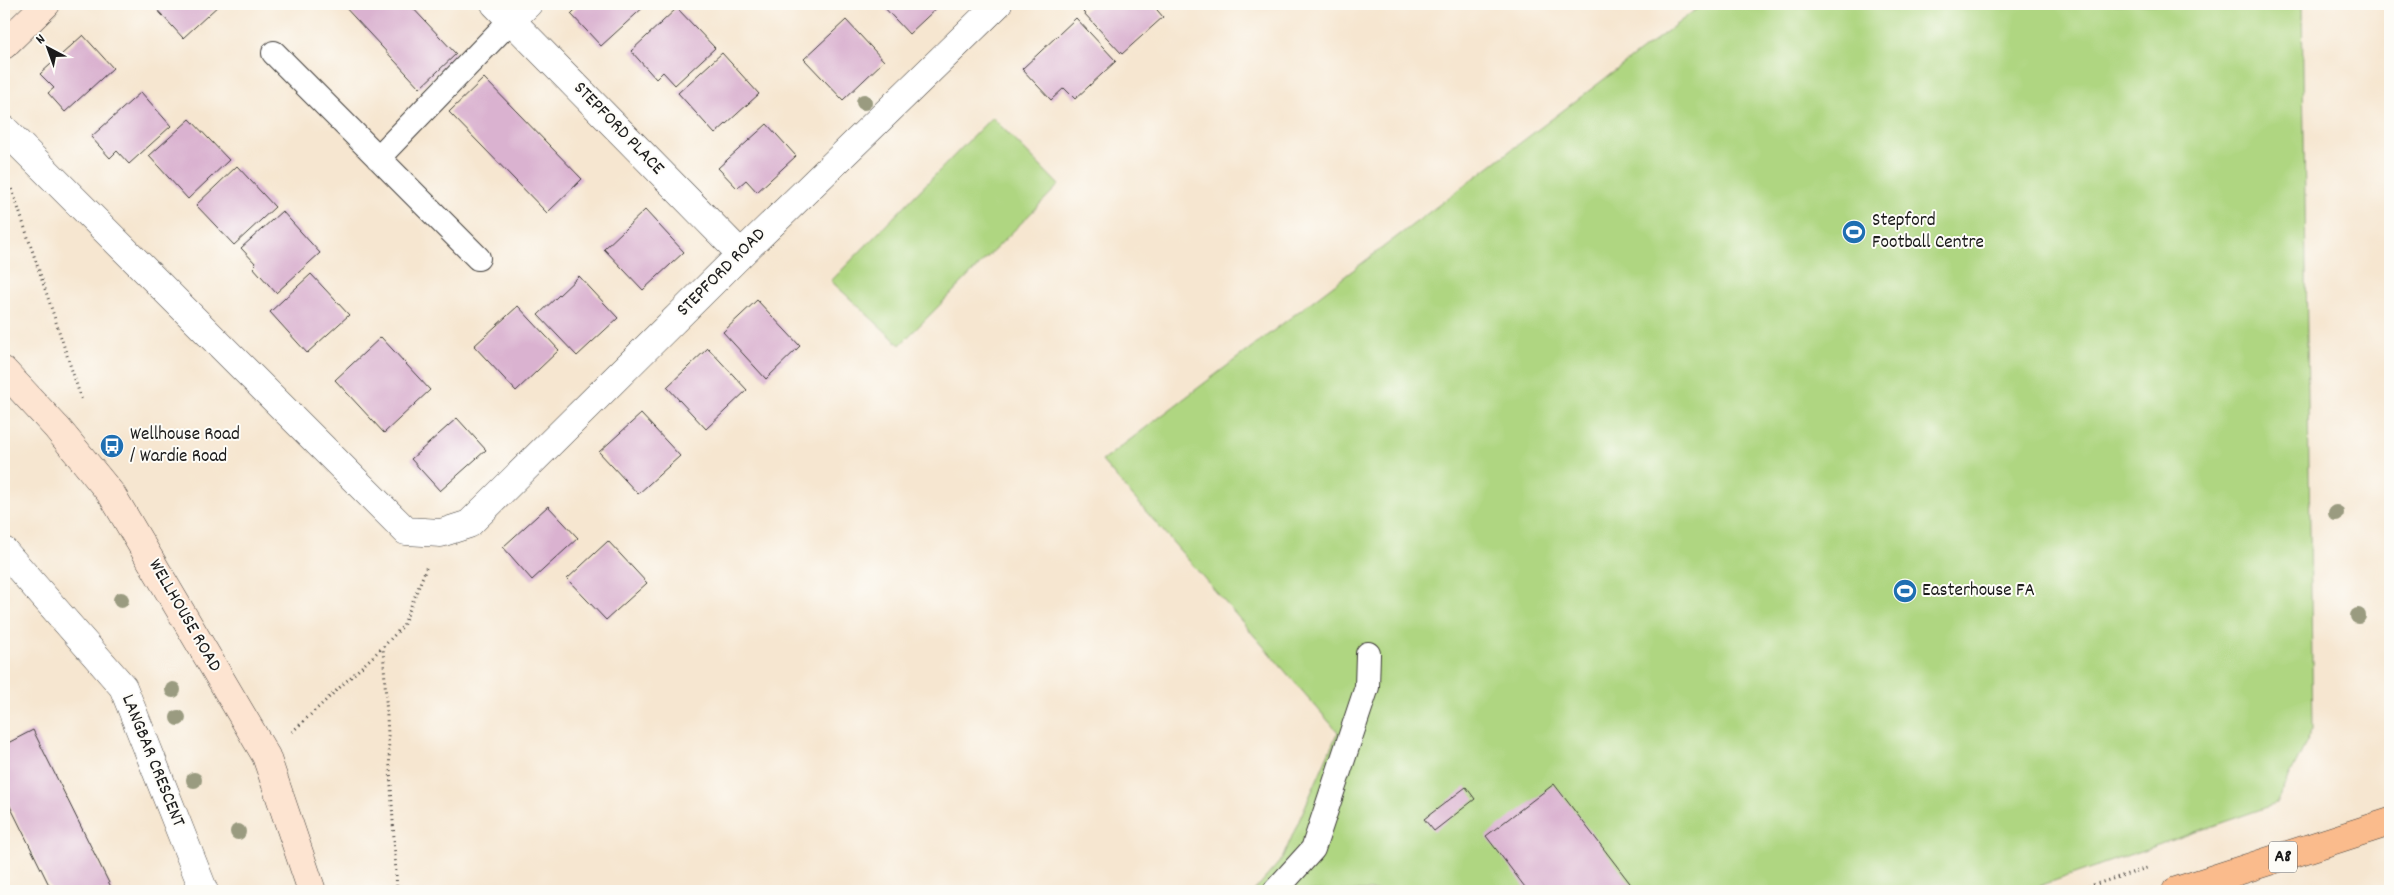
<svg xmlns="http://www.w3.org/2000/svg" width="2394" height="895" font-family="Dekko,sans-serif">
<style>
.green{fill:#afd681;stroke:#66794e}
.building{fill:#dab2d0}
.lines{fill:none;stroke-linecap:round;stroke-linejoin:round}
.lane-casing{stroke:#3d3a37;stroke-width:26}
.street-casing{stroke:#3d3a37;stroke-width:29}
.secondary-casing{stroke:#3d3a37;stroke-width:29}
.primary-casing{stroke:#3d3a37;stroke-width:29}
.path{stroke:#3d3a37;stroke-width:3;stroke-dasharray:1 4;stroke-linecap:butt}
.lane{stroke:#fff;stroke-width:24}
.street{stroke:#fff;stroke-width:28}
.secondary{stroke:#fde4d1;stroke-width:28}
.primary{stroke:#fabb8c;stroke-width:28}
.tree{fill:#9a9b80}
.labels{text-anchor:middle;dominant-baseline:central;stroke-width:4;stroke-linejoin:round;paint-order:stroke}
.shield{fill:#fdfcf7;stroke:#605f5e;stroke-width:1}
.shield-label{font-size:18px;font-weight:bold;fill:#1c1c1c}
.street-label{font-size:19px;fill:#1c1c1c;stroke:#fdfcf7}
.poi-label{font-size:19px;fill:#1c1c1c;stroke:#fdfcf7;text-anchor:start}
</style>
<rect width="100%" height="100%" fill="#fdfcf7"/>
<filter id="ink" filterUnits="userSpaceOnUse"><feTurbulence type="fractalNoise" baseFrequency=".02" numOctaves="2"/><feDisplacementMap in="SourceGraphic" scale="10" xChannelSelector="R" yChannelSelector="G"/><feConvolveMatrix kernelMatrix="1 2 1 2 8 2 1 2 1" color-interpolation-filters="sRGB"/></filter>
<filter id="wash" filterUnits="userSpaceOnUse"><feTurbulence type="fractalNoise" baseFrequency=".0096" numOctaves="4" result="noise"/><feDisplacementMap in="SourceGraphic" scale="20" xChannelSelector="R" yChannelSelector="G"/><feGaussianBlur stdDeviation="1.12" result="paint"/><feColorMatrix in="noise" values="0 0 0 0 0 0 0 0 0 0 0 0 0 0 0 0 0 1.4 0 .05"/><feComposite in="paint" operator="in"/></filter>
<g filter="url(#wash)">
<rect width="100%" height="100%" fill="#f6e6d0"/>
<path class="green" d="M 1703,4 L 2302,4 L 2313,729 L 2276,804 L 2025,891 L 1254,891 L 1282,859 L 1338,732 L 1102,461 Z
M 992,117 L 1059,185 L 900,345 L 831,281 Z"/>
<g id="blocks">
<path class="building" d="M 152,4 L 220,4 L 183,38 Z
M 342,4 L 409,4 L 456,54 L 420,88 Z
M 581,4 L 647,4 L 601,46 L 571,14 Z
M 881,4 L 941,4 L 909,34 Z
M 1093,4 L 1152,4 L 1163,17 L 1122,54 L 1083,12 Z
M 677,8 L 715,48 L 675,85 L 663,72 L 656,79 L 631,51 Z
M 1076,18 L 1116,61 L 1075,99 L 1064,88 L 1051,100 L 1022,69 Z
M 846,20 L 884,61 L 843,100 L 804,59 Z
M 83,35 L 113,68 L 65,112 L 48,93 L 54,88 L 40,74 Z
M 722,53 L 759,94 L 715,134 L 678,93 Z
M 484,78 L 582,179 L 547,213 L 449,112 Z
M 141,92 L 171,126 L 129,164 L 117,151 L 110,158 L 91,137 Z
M 190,119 L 229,160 L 188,199 L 149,156 Z
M 767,124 L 796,156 L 757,192 L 746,180 L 737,188 L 718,168 Z
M 237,166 L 275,207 L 234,245 L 196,205 Z
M 645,210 L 684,252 L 643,290 L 604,249 Z
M 282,211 L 320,253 L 276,293 L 253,267 L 256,264 L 241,248 Z
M 311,274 L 349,315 L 307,353 L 270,312 Z
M 579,276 L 618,318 L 577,356 L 538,315 Z
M 757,300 L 800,346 L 766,379 L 723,332 Z
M 518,306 L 559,350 L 516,391 L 474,346 Z
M 381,337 L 430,390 L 384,433 L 335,380 Z
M 708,348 L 747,390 L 706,429 L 667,387 Z
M 641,414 L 680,456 L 638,494 L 599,452 Z
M 457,418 L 486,450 L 440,491 L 411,459 Z
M 548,506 L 578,538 L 532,580 L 503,547 Z
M 608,541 L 647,583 L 606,620 L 567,579 Z
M 33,730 L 113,891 L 52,891 L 4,794 L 4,745 Z
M 1554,784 L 1636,891 L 1528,891 L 1486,836 Z
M 1466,787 L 1475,799 L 1434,831 L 1424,819 Z"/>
</g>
</g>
<g filter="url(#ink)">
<use href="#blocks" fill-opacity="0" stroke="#3d3a37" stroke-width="1"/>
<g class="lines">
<g class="lane-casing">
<path id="lane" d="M 274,53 L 478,258
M 378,158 L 511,20
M 1275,891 L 1313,849 L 1367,687 L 1368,654"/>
</g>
<g class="street-casing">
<path id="street" d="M 495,4 L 741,254
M 511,20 L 528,4
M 4,129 L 406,531 L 441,533 L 469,524 L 741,254 L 998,4
M 4,551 L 123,687 L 204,891"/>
</g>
<g class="secondary-casing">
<path id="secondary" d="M 4,45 L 46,4
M 4,371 L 57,428 L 112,495 L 266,756 L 312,891"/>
</g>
<g class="primary-casing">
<path id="primary" d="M 2176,891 L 2390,822"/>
</g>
<path class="path" d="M 12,189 L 82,401
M 292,732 L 383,647
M 397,891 L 383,647 L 403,626 L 427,566
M 2074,891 L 2150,867"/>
<use href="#lane" class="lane"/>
<use href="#street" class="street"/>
<use href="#secondary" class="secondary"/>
<use href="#primary" class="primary"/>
</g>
<g class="tree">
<circle cx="864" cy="102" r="8"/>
<circle cx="2336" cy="513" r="8"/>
<circle cx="121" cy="600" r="8"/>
<circle cx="2358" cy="616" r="8"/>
<circle cx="173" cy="690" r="8"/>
<circle cx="178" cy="718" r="8"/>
<circle cx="194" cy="780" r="8"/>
<circle cx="238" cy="832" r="8"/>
</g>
</g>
<defs>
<g id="stadium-disc" transform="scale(1.25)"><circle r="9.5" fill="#1f6fb2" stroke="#fdfcf7"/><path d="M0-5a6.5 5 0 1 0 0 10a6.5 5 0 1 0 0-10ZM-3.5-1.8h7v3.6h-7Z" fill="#fff"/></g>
<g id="bus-disc" transform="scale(1.25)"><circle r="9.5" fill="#1f6fb2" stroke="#fdfcf7"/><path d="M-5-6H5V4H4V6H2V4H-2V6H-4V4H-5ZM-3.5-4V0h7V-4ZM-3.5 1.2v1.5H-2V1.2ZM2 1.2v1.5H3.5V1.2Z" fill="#fff"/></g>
</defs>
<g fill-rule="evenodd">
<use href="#stadium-disc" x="1854" y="232"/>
<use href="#bus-disc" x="112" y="446"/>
<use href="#stadium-disc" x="1905" y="591"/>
</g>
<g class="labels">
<rect class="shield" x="2269" y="841.5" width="28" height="31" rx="4"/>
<g class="shield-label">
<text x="2283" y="857">A8</text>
</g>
<g class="street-label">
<text transform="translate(618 129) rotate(46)">STEPFORD PLACE</text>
<text transform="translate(722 273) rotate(-45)">STEPFORD ROAD</text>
<text transform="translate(184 616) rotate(60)">WELLHOUSE ROAD</text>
<text transform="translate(152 761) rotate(68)">LANGBAR CRESCENT</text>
</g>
<g class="poi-label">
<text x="1872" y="221">Stepford<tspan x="1872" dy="22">Football Centre</tspan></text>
<text x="130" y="435">Wellhouse Road<tspan x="130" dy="22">/ Wardie Road</tspan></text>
<text x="1922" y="591">Easterhouse FA</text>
</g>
</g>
<rect width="2394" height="895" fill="none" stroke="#fdfcf7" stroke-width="20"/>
<g transform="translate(48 48) rotate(319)" stroke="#fdfcf7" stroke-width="4" paint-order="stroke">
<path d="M0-4L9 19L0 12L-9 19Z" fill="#1c1c1c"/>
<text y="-8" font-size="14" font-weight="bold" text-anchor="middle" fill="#1c1c1c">N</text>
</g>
</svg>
